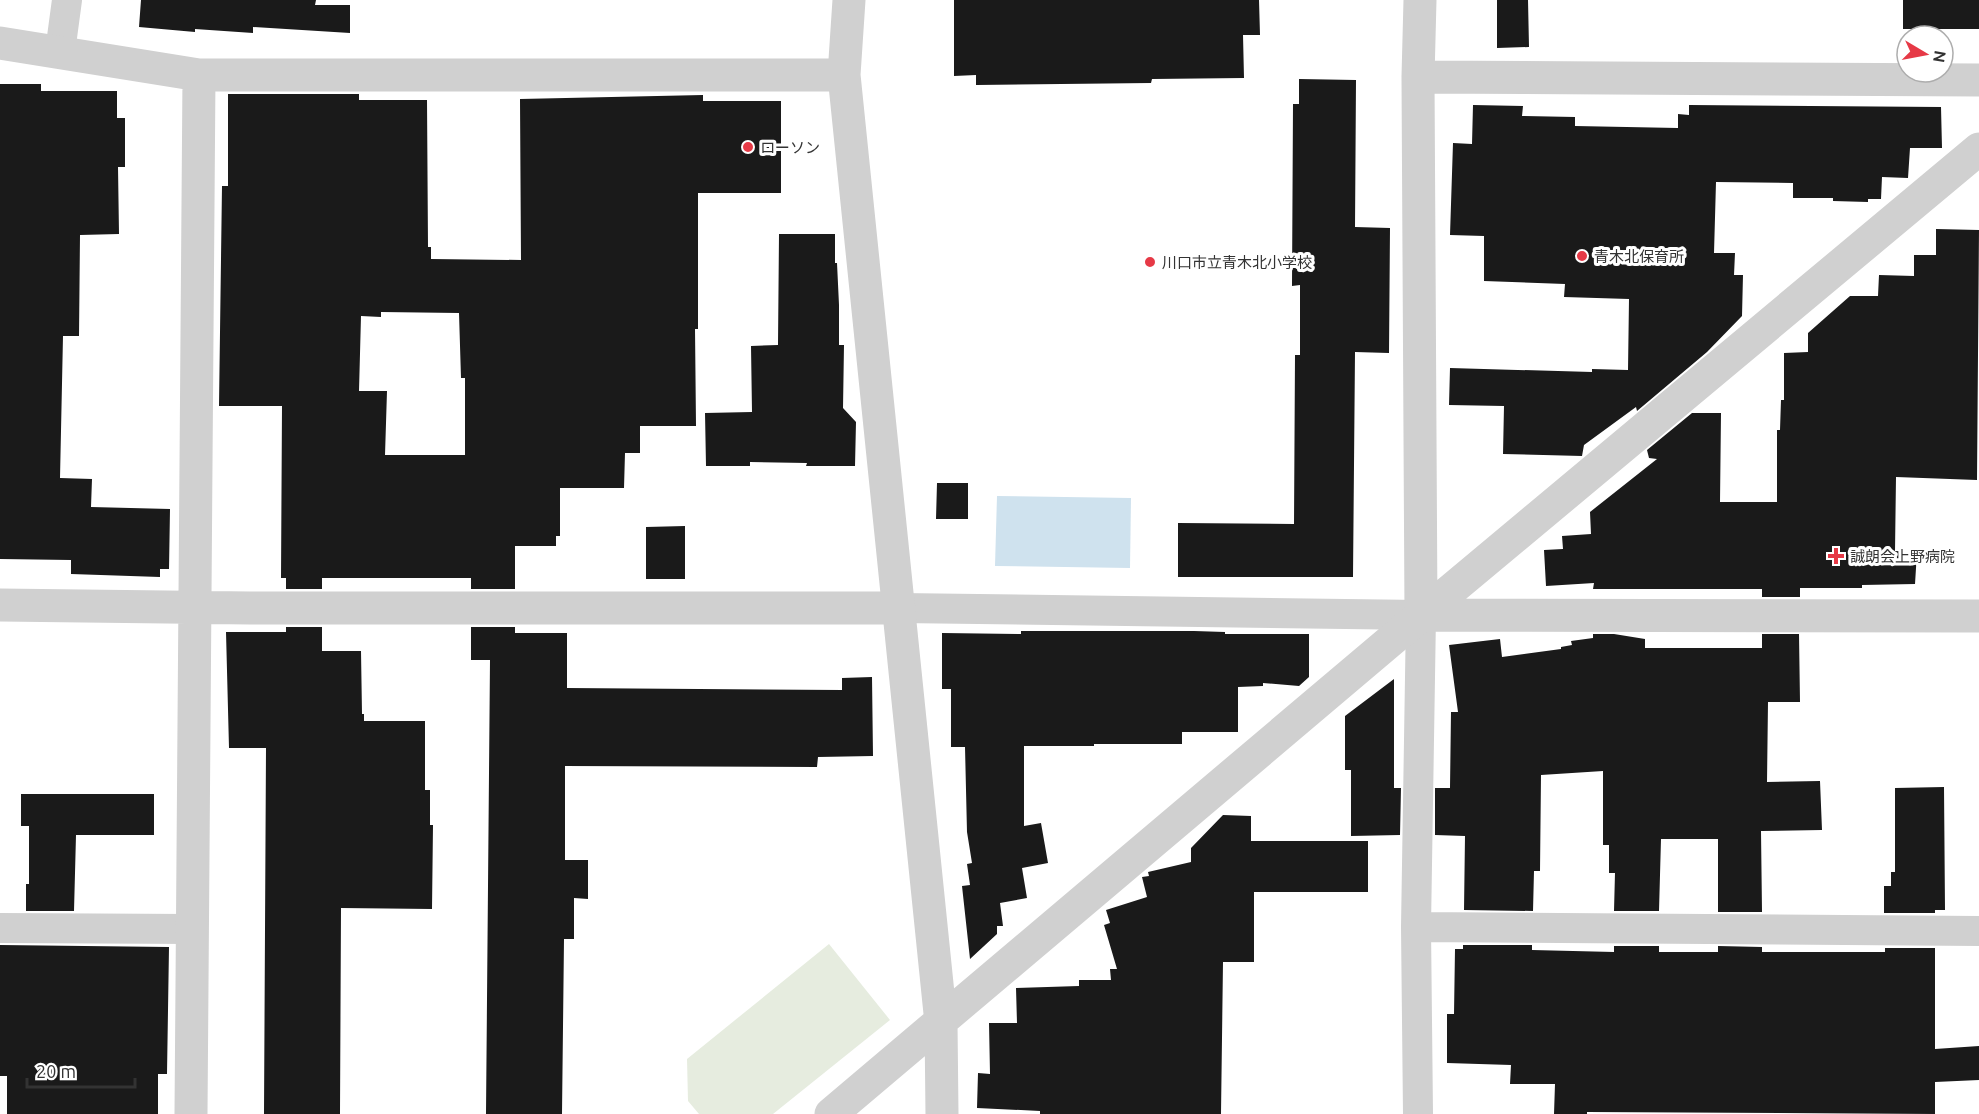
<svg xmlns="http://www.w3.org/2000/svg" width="1979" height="1114" font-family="Ubuntu,'Noto Sans JP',sans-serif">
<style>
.green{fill:#e6ecdf}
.water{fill:#cfe2ee}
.building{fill:#1a1a1a;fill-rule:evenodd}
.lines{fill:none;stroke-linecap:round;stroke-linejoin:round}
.minor{stroke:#d0d0d0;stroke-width:30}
.tertiary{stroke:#d0d0d0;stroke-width:33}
.poi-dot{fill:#e63946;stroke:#fff;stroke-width:2}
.labels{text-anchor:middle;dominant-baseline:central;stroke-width:6;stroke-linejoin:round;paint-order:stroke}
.poi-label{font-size:15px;fill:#333;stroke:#fff;text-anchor:start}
</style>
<rect width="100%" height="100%" fill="#fff"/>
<path class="green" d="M 829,944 L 890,1020 L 773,1114 L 699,1114 L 688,1101 L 687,1059 Z"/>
<path class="water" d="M 997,496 L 1131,498 L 1130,568 L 995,566 Z"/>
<path class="building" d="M 141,0 L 316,0 L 315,5 L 350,5 L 350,33 L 253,27 L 253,33 L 195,29 L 195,32 L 139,27 Z
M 954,0 L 1259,0 L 1260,35 L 1243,35 L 1244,78 L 1152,79 L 1151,83 L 976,85 L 976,75 L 954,76 Z
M 1497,0 L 1528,0 L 1529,47 L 1497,48 Z
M 1903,0 L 1979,0 L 1979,29 L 1903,29 Z
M 1299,79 L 1356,80 L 1355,227 L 1390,228 L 1389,353 L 1355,352 L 1353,577 L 1178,577 L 1178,523 L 1294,524 L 1295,355 L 1300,355 L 1300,285 L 1292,286 L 1293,104 L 1299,104 Z
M 0,84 L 41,84 L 41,91 L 117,91 L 117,118 L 125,118 L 125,167 L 118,167 L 119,234 L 80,235 L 79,336 L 63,336 L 60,478 L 92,479 L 91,507 L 170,509 L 169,569 L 160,569 L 160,577 L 71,574 L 71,560 L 0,559 Z
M 228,94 L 359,94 L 359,100 L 427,100 L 428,247 L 431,247 L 431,259 L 521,260 L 520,99 L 703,95 L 703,101 L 781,101 L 781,193 L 698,193 L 698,329 L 695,329 L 696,426 L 640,426 L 640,453 L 625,453 L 624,488 L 560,488 L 560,536 L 556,536 L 556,546 L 515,546 L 515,589 L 471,589 L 471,578 L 322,578 L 322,589 L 286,589 L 286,578 L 281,578 L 282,406 L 219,406 L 222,186 L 228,186 ZM 381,312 L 459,313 L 461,378 L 465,378 L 465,455 L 385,455 L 387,391 L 359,391 L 361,316 L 381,317 Z
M 1473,105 L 1523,106 L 1522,116 L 1575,117 L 1575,126 L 1678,128 L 1678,114 L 1689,115 L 1689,105 L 1941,107 L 1942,148 L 1910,148 L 1908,178 L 1882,177 L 1881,199 L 1868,199 L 1868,202 L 1833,201 L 1833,198 L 1793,198 L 1793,183 L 1716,182 L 1714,253 L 1735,253 L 1734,275 L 1743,275 L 1742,316 L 1707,352 L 1637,411 L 1636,407 L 1584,445 L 1582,456 L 1503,454 L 1504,406 L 1449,405 L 1450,368 L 1592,372 L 1592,369 L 1628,370 L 1629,299 L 1564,297 L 1565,284 L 1484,281 L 1484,236 L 1450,235 L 1453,143 L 1472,144 Z
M 1936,229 L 1979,230 L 1977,480 L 1896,477 L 1895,551 L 1917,552 L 1915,584 L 1862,585 L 1862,588 L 1800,588 L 1800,597 L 1762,597 L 1762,589 L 1593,589 L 1594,583 L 1546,586 L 1544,550 L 1563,549 L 1562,536 L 1591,534 L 1590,512 L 1657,459 L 1649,458 L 1647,450 L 1692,413 L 1721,413 L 1720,502 L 1777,502 L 1777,430 L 1780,430 L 1781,400 L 1784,400 L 1784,353 L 1808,352 L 1808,333 L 1850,296 L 1878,296 L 1879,275 L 1914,276 L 1914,255 L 1936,255 Z
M 779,234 L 835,234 L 835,263 L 837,263 L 839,305 L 839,345 L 844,345 L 843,408 L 856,422 L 855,466 L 806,466 L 807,463 L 750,462 L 750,466 L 706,466 L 705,413 L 752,412 L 751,346 L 778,345 Z
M 937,483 L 968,483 L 968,519 L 936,519 Z
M 685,526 L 685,579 L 646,579 L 646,527 Z
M 286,627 L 322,627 L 322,651 L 361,651 L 362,714 L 364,714 L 364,721 L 425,721 L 425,790 L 430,790 L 430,825 L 433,825 L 432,909 L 341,908 L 340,1114 L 264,1114 L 266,748 L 229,748 L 226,632 L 286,632 Z
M 471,627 L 515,627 L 515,633 L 567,633 L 567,688 L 842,690 L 842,678 L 872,677 L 873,756 L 818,757 L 817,767 L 565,766 L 565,860 L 588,860 L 588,899 L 574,898 L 574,939 L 564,939 L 562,1114 L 486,1114 L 490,660 L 471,660 Z
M 1021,631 L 1194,631 L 1225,632 L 1225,634 L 1309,634 L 1309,677 L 1299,686 L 1263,683 L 1263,686 L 1238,687 L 1238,732 L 1182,732 L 1182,744 L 1094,744 L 1094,746 L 1024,746 L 1024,826 L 1041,823 L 1048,863 L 1022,868 L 1027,898 L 1000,903 L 1003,926 L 997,926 L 997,934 L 970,959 L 962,886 L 970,885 L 967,864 L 972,863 L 967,832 L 965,747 L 951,747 L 951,689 L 942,689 L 942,633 L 1021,634 Z
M 1593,634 L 1614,634 L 1645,639 L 1645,648 L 1762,648 L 1762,634 L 1799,634 L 1800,702 L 1768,702 L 1767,782 L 1820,781 L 1822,830 L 1761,831 L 1762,912 L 1718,912 L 1718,839 L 1661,839 L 1659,911 L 1614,911 L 1615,873 L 1609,873 L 1609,845 L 1603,845 L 1603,771 L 1541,775 L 1540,871 L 1534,871 L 1533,911 L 1464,910 L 1465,836 L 1435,835 L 1435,788 L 1450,788 L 1451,712 L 1458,712 L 1449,645 L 1500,639 L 1502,657 L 1561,649 L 1561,647 L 1572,645 L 1571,641 L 1593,638 Z
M 1394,679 L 1394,788 L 1401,788 L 1400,835 L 1351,836 L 1351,770 L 1345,770 L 1345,716 Z
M 1944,787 L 1945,910 L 1935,910 L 1935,913 L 1884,913 L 1884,886 L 1891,886 L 1891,872 L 1895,872 L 1895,788 Z
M 21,794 L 154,794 L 154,835 L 76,835 L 74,911 L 26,911 L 26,884 L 29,884 L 29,826 L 21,826 Z
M 1223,815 L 1251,816 L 1251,841 L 1368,841 L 1368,892 L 1254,892 L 1254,962 L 1223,962 L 1221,1114 L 1040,1114 L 1040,1111 L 977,1108 L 978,1073 L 990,1074 L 989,1023 L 1017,1023 L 1016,988 L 1079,986 L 1079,980 L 1111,980 L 1110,969 L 1117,969 L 1104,925 L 1110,923 L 1106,910 L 1147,897 L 1142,877 L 1149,876 L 1148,872 L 1191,862 L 1191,848 Z
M 0,945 L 169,947 L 167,1074 L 158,1074 L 158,1114 L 7,1114 L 7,1076 L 0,1076 Z
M 1463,945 L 1532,945 L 1532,950 L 1614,952 L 1614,946 L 1659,946 L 1659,952 L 1718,952 L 1718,946 L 1762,947 L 1762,952 L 1885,952 L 1885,948 L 1935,948 L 1935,1049 L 1979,1046 L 1979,1080 L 1935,1082 L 1935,1114 L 1587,1112 L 1587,1114 L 1554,1114 L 1555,1084 L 1510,1084 L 1511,1065 L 1447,1063 L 1447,1014 L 1454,1014 L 1455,949 L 1463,949 Z"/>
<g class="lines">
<path class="minor" d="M 60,52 L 67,0
M 899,608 L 1421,615 L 1416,927 L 1418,1114
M 1416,927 L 1979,931
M 0,928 L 192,929"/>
<path class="tertiary" d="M 849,0 L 844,75 L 941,1023 L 942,1114
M 1420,0 L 1418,77 L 1421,615 L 1979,616
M 0,43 L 199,75 L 844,75
M 1418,77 L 1979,80
M 0,605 L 250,608 L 899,608
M 191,1114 L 199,75
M 831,1114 L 1421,615 L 1979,149"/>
</g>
<g class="poi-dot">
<circle cx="748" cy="147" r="6"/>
<circle cx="1582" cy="256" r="6"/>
<circle cx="1150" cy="262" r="6"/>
<path d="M1833 547h6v6h6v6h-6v6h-6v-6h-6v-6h6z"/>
</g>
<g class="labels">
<g class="poi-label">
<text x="760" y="147">ローソン</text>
<text x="1594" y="256">青木北保育所</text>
<text x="1162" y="262">川口市立青木北小学校</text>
<text x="1850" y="556">誠朗会上野病院</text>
</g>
</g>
<g transform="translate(1925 54) rotate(100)"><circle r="28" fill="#ffffff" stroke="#adadad" stroke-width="1.5"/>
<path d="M0-4.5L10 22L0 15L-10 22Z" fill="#e63946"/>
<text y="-9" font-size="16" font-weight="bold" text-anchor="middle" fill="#333333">N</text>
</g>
<path d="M27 1078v9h108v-9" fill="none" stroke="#333333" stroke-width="3"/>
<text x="36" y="1078" font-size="18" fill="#333333" stroke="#ffffff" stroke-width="4.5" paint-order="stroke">20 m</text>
</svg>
